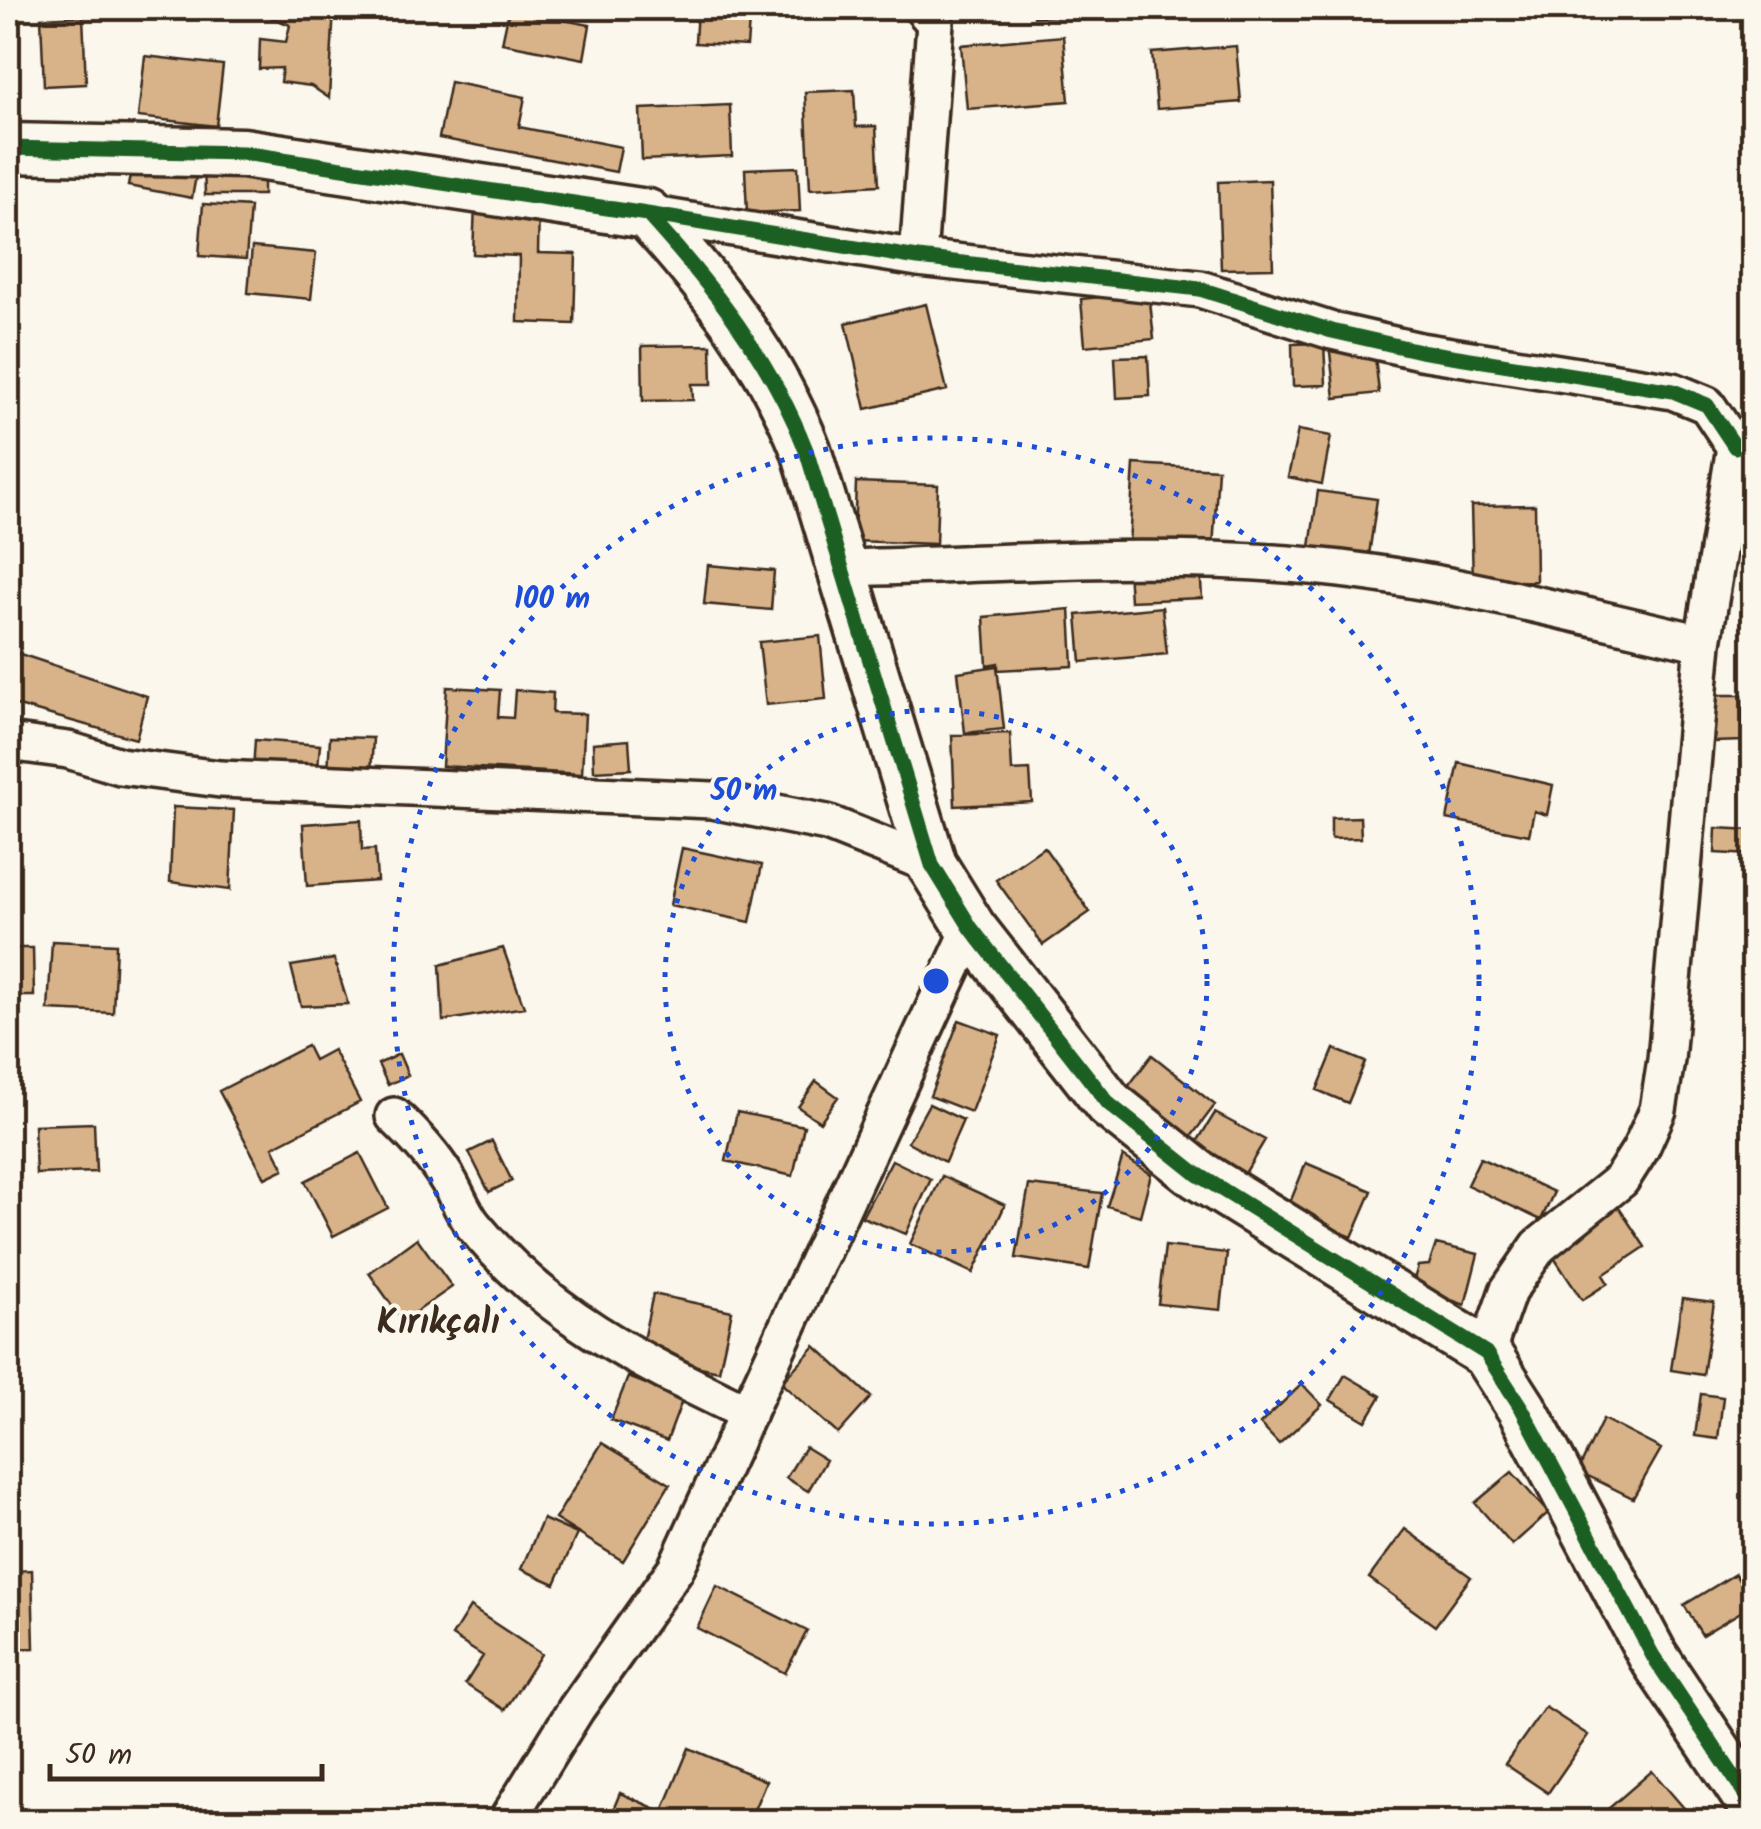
<svg xmlns="http://www.w3.org/2000/svg" width="1761" height="1829" font-family="Kalam,sans-serif">
<style>
.building{fill:#d8b38a;stroke:#3b2a1e;stroke-width:2.5}
.lines{fill:none;stroke-linecap:round;stroke-linejoin:round}
.street-casing{stroke:#3b2a1e;stroke-width:42}
.secondary-casing{stroke:#3b2a1e;stroke-width:55}
.street{stroke:#fbf7ec;stroke-width:35}
.secondary{stroke:#fbf7ec;stroke-width:48}
.cycleway-casing{stroke:#fbf7ec;stroke-width:21}
.cycleway{stroke:#1b5e20;stroke-width:15}
.ring{fill:none;stroke:#1d4ed8;stroke-width:5;stroke-dasharray:5 10}
.labels{text-anchor:middle;dominant-baseline:central;stroke-width:8;stroke-linejoin:round;paint-order:stroke}
.quarter-label{font-size:35px;font-weight:bold;fill:#3b2a1e;stroke:#fbf7ec}
.centre{fill:#1d4ed8;stroke:#fbf7ec;stroke-width:5}
.ring-label{font-size:30px;text-anchor:middle;font-weight:bold;fill:#1d4ed8;stroke:#fbf7ec;stroke-width:8;stroke-linejoin:round;paint-order:stroke}
</style>
<rect width="100%" height="100%" fill="#fbf7ec"/>
<filter id="ink" filterUnits="userSpaceOnUse"><feTurbulence type="fractalNoise" baseFrequency=".01" numOctaves="2"/><feDisplacementMap in="SourceGraphic" scale="20" xChannelSelector="R" yChannelSelector="G"/><feConvolveMatrix kernelMatrix="1 2 1 2 8 2 1 2 1" color-interpolation-filters="sRGB"/></filter>
<g filter="url(#ink)">
<path class="building" d="M 8,8 L 23,8 L 8,77 Z
M 263,8 L 334,8 L 329,98 L 311,86 L 280,82 L 282,68 L 259,69 L 260,39 L 286,42 L 290,25 L 263,14 Z
M 697,8 L 750,8 L 747,46 L 695,43 Z
M 1034,8 L 1068,8 L 1068,16 L 1034,17 Z
M 509,10 L 590,25 L 584,59 L 502,43 Z
M 83,16 L 86,84 L 44,86 L 41,18 Z
M 1063,36 L 1069,101 L 967,109 L 961,45 Z
M 1236,46 L 1241,102 L 1157,109 L 1152,53 Z
M 145,56 L 223,65 L 216,126 L 138,117 Z
M 450,82 L 525,97 L 519,127 L 621,147 L 616,172 L 439,138 Z
M 854,90 L 856,127 L 876,126 L 879,185 L 810,189 L 805,92 Z
M 730,105 L 732,156 L 642,160 L 640,109 Z
M 134,154 L 198,165 L 192,198 L 128,186 Z
M 204,164 L 263,164 L 263,195 L 205,195 Z
M 798,167 L 800,211 L 747,213 L 745,169 Z
M 1270,180 L 1273,268 L 1221,269 L 1218,182 Z
M 203,204 L 250,207 L 246,259 L 199,256 Z
M 475,205 L 539,207 L 538,253 L 576,254 L 574,324 L 518,322 L 519,256 L 473,254 Z
M 252,247 L 316,253 L 311,299 L 248,293 Z
M 1149,292 L 1154,339 L 1085,346 L 1081,299 Z
M 926,304 L 947,390 L 866,409 L 846,323 Z
M 1324,343 L 1326,385 L 1293,386 L 1292,344 Z
M 711,345 L 712,384 L 692,384 L 693,400 L 643,401 L 642,346 Z
M 1374,347 L 1379,393 L 1335,398 L 1330,352 Z
M 1148,356 L 1150,396 L 1117,398 L 1115,357 Z
M 1298,430 L 1331,436 L 1322,484 L 1288,477 Z
M 1134,464 L 1218,469 L 1213,549 L 1129,544 Z
M 856,482 L 938,485 L 936,544 L 854,541 Z
M 1318,491 L 1377,499 L 1369,555 L 1310,547 Z
M 1535,505 L 1536,581 L 1473,582 L 1471,506 Z
M 708,565 L 774,571 L 771,610 L 704,604 Z
M 1200,566 L 1202,598 L 1130,601 L 1128,569 Z
M 1162,607 L 1167,654 L 1081,662 L 1077,615 Z
M 1070,609 L 1073,666 L 998,670 L 998,663 L 987,665 L 984,617 Z
M 820,636 L 826,699 L 766,705 L 759,642 Z
M 17,653 L 147,696 L 136,739 L 8,703 Z
M 997,666 L 1004,729 L 965,733 L 958,672 Z
M 447,687 L 500,690 L 498,717 L 513,718 L 515,690 L 553,693 L 552,713 L 585,714 L 582,774 L 442,766 Z
M 1712,695 L 1742,695 L 1743,741 L 1714,742 Z
M 1010,733 L 1012,771 L 1030,770 L 1032,802 L 955,806 L 952,735 Z
M 330,737 L 373,738 L 371,774 L 328,772 Z
M 255,740 L 320,745 L 317,776 L 253,770 Z
M 629,740 L 631,769 L 594,771 L 593,743 Z
M 1459,763 L 1553,785 L 1547,815 L 1534,811 L 1529,835 L 1447,819 Z
M 173,807 L 234,810 L 230,890 L 170,882 Z
M 1360,817 L 1361,838 L 1331,839 L 1331,818 Z
M 361,820 L 362,850 L 375,849 L 377,881 L 307,886 L 303,824 Z
M 1716,828 L 1753,830 L 1752,855 L 1715,853 Z
M 1044,847 L 1090,912 L 1043,945 L 996,880 Z
M 682,848 L 762,865 L 750,922 L 670,905 Z
M 52,941 L 116,944 L 113,1013 L 48,1010 Z
M 8,948 L 33,948 L 34,996 L 8,996 Z
M 503,948 L 524,1007 L 443,1021 L 440,965 Z
M 334,959 L 348,1004 L 301,1006 L 291,966 Z
M 959,1020 L 1000,1035 L 971,1112 L 930,1096 Z
M 307,1046 L 314,1060 L 333,1050 L 360,1102 L 273,1147 L 284,1169 L 265,1178 L 219,1091 Z
M 1334,1049 L 1365,1062 L 1348,1103 L 1317,1090 Z
M 399,1054 L 408,1075 L 388,1085 L 378,1064 Z
M 1152,1055 L 1215,1105 L 1178,1154 L 1115,1104 Z
M 1754,1076 L 1754,1126 L 1743,1126 L 1741,1077 Z
M 816,1081 L 838,1097 L 820,1122 L 798,1107 Z
M 929,1104 L 963,1120 L 945,1162 L 908,1142 Z
M 737,1112 L 804,1126 L 793,1176 L 726,1161 Z
M 1215,1113 L 1265,1140 L 1238,1185 L 1187,1158 Z
M 94,1123 L 96,1172 L 36,1174 L 34,1125 Z
M 492,1141 L 512,1181 L 489,1192 L 469,1152 Z
M 360,1153 L 388,1208 L 333,1236 L 305,1181 Z
M 1123,1156 L 1151,1174 L 1140,1216 L 1107,1206 Z
M 1480,1158 L 1554,1192 L 1541,1220 L 1467,1185 Z
M 892,1160 L 931,1179 L 906,1234 L 862,1217 Z
M 1306,1163 L 1372,1191 L 1352,1237 L 1287,1210 Z
M 942,1176 L 1005,1205 L 973,1273 L 910,1244 Z
M 1029,1185 L 1102,1193 L 1089,1269 L 1016,1258 Z
M 1613,1199 L 1645,1247 L 1603,1275 L 1608,1283 L 1582,1300 L 1545,1244 Z
M 417,1238 L 452,1287 L 403,1321 L 369,1273 Z
M 1436,1244 L 1478,1254 L 1465,1305 L 1412,1286 L 1418,1266 L 1429,1265 Z
M 1165,1246 L 1227,1253 L 1221,1310 L 1158,1304 Z
M 653,1294 L 732,1311 L 719,1371 L 640,1354 Z
M 1682,1298 L 1714,1302 L 1703,1375 L 1671,1370 Z
M 815,1346 L 871,1397 L 838,1434 L 781,1383 Z
M 1345,1375 L 1381,1396 L 1366,1421 L 1330,1400 Z
M 628,1377 L 683,1398 L 667,1441 L 611,1420 Z
M 1302,1384 L 1322,1405 L 1279,1444 L 1260,1424 Z
M 1701,1394 L 1723,1397 L 1718,1439 L 1695,1436 Z
M 1603,1419 L 1661,1449 L 1633,1498 L 1578,1471 Z
M 602,1443 L 670,1484 L 623,1561 L 555,1519 Z
M 805,1447 L 826,1460 L 808,1491 L 786,1478 Z
M 1512,1472 L 1548,1513 L 1512,1545 L 1475,1503 Z
M 8,1489 L 13,1489 L 15,1571 L 32,1570 L 34,1648 L 8,1649 Z
M 543,1519 L 577,1534 L 555,1584 L 521,1569 Z
M 1405,1529 L 1471,1577 L 1435,1626 L 1369,1578 Z
M 1735,1574 L 1754,1604 L 1702,1635 L 1684,1605 Z
M 717,1586 L 807,1631 L 785,1673 L 697,1628 Z
M 470,1607 L 541,1654 L 505,1710 L 465,1684 L 483,1656 L 452,1636 Z
M 1545,1707 L 1588,1735 L 1548,1793 L 1505,1764 Z
M 689,1748 L 766,1781 L 749,1822 L 690,1822 L 663,1811 Z
M 1652,1771 L 1696,1822 L 1593,1822 Z
M 620,1793 L 672,1816 L 670,1822 L 608,1822 Z"/>
<g class="lines">
<g class="street-casing">
<path id="street" d="M 647,214 L 918,258 L 1200,289 L 1332,331 L 1420,351 L 1673,391 L 1707,405 L 1735,447
M 918,258 L 935,23 L 922,8
M 842,568 C 1002,564 1163,551 1322,567 C 1450,580 1577,615 1703,643
M 8,742 L 68,750 L 120,766 L 220,779 L 712,800 L 827,823 L 932,865
M 394,1116 C 415,1136 433,1155 448,1180 C 457,1195 463,1213 474,1226 C 550,1319 643,1362 748,1413
M 1486,1353 L 1508,1291 L 1539,1246 L 1621,1180 L 1640,1150 L 1658,1110 L 1666,1060 L 1703,643 L 1735,447 L 1754,438
M 506,1822 L 576,1709 L 676,1568 L 971,928"/>
</g>
<g class="secondary-casing">
<path id="secondary" d="M 8,148 L 243,153 L 647,214 C 713,287 770,358 806,450 L 932,865 L 971,928 L 1109,1104 L 1197,1174 L 1486,1353 L 1522,1409 L 1653,1656 L 1754,1807"/>
</g>
<use href="#street" class="street"/>
<use href="#secondary" class="secondary"/>
<g class="cycleway-casing">
<path id="cycleway" d="M 8,148 L 243,153 L 647,214 C 713,287 770,358 806,450 L 932,865 L 971,928 L 1109,1104 L 1197,1174 L 1486,1353 L 1522,1409 L 1653,1656 L 1754,1807
M 647,214 L 918,258 L 1200,289 L 1332,331 L 1420,351 L 1673,391 L 1707,405 L 1735,447"/>
</g>
<use href="#cycleway" class="cycleway"/>
</g>
</g>
<g class="ring">
<circle cx="936" cy="981" r="271"/>
<circle cx="936" cy="981" r="543"/>
</g>
<g class="labels">
<g class="quarter-label">
<text x="438" y="1324">Kırıkçalı</text>
</g>
</g>
<circle cx="936" cy="981" r="15" class="centre"/>
<g class="ring-label">
<text x="552" y="608">100 m</text>
<text x="744" y="800">50 m</text>
</g>
<rect width="1761" height="1829" fill="none" stroke="#fbf7ec" stroke-width="40"/>
<rect x="20" y="20" width="1721" height="1789" fill="none" stroke="#3b2a1e" stroke-width="4" filter="url(#ink)"/>
<path d="M50 1764v15h272v-15" fill="none" stroke="#3b2a1e" stroke-width="5"/>
<text x="65" y="1764" font-size="30" fill="#3b2a1e" stroke="#fbf7ec" stroke-width="8" paint-order="stroke">50 m</text>
</svg>
